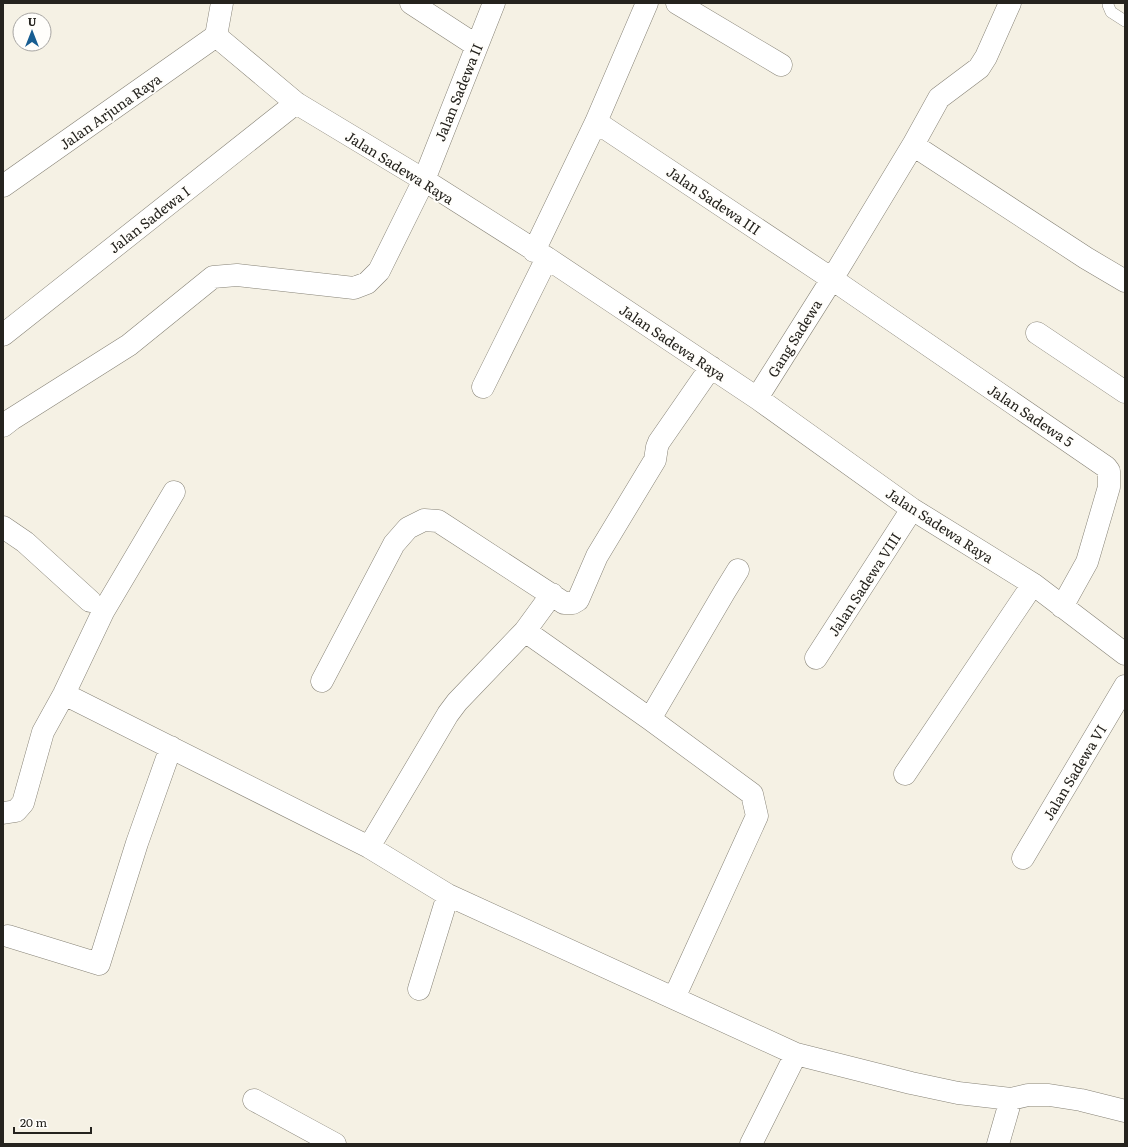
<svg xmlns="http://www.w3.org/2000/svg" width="1128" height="1147" font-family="Literata,serif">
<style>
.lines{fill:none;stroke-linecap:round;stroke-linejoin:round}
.lane-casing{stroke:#878377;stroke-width:12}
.street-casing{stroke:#878377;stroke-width:23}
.lane{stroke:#fff;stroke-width:11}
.street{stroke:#fff;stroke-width:22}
.labels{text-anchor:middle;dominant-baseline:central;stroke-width:4;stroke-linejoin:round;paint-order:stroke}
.street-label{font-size:14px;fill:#25231e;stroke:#fffefb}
</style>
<rect width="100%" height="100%" fill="#f5f1e4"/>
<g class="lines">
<g class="lane-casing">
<path id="lane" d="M 1108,3 L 1108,5 L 1111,12 L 1125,21"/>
</g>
<g class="street-casing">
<path id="street" d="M 411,3 L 477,46
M 677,3 L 781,65
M 216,36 L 296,103 L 424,180 L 547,258 L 757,398 L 912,509 L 1033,584 L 1125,654
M 216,36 L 222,3
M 596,122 L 832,279 L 1106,467 L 1109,471 L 1109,487 L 1087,562 L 1062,607
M 913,145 L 1086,258 L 1125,281
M 3,186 L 216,36
M 534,251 L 596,122 L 647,3
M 1037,333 L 1125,392
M 3,335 L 296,103
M 483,387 L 547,258
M 757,398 L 832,279 L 913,145 L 939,98 L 979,68 L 986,57 L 1010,3
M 3,426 L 12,419 L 129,345 L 213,277 L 237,275 L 354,288 L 367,283 L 379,271 L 424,180 L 494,3
M 3,527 L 25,542 L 90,601
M 525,631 L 650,719 L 752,794 L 757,816 L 674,998
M 816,658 L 912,509
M 322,681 L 394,544 L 408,528 L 424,520 L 438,521 L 564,603 L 573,603 L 578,600 L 597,556 L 655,460 L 657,447 L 659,442 L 711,367
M 64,694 L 369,847 L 448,895 L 796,1054 L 911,1083 L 958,1093 L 1011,1099 L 1028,1095 L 1049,1095 L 1081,1100 L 1125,1111
M 650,719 L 725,591 L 738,570
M 905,774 L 1033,584
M 3,813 L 16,811 L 23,803 L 43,732 L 64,694 L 103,612 L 174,492
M 369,847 L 448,714 L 457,702 L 525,631 L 552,594
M 1023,858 L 1125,686
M 8,936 L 99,964 L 137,843 L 171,747
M 419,989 L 448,895
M 254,1100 L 335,1144
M 751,1144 L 796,1054
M 998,1144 L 1011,1099"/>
</g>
<use href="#lane" class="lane"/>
<use href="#street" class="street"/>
</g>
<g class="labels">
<g class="street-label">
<text transform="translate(458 92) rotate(-68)">Jalan Sadewa II</text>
<text transform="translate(110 111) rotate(-35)">Jalan Arjuna Raya</text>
<text transform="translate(400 167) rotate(32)">Jalan Sadewa Raya</text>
<text transform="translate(714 200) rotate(34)">Jalan Sadewa III</text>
<text transform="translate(149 219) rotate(-38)">Jalan Sadewa I</text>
<text transform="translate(794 338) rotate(-58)">Gang Sadewa</text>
<text transform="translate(673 342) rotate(34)">Jalan Sadewa Raya</text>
<text transform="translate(1031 415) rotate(34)">Jalan Sadewa 5</text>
<text transform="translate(940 525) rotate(33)">Jalan Sadewa Raya</text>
<text transform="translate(864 584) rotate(-57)">Jalan Sadewa VIII</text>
<text transform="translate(1074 772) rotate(-59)">Jalan Sadewa VI</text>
</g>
</g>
<rect width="1128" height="1147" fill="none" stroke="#25231e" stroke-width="8"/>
<g transform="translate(32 32)"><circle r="19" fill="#fffefb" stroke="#a8a6a3"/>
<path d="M0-3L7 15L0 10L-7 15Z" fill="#175d91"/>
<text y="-6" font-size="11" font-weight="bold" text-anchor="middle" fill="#25231e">U</text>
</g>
<path d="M14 1127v6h77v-6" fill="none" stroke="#25231e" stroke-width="2"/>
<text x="20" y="1127" font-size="12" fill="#25231e" stroke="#fffefb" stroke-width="3" paint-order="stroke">20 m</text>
</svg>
